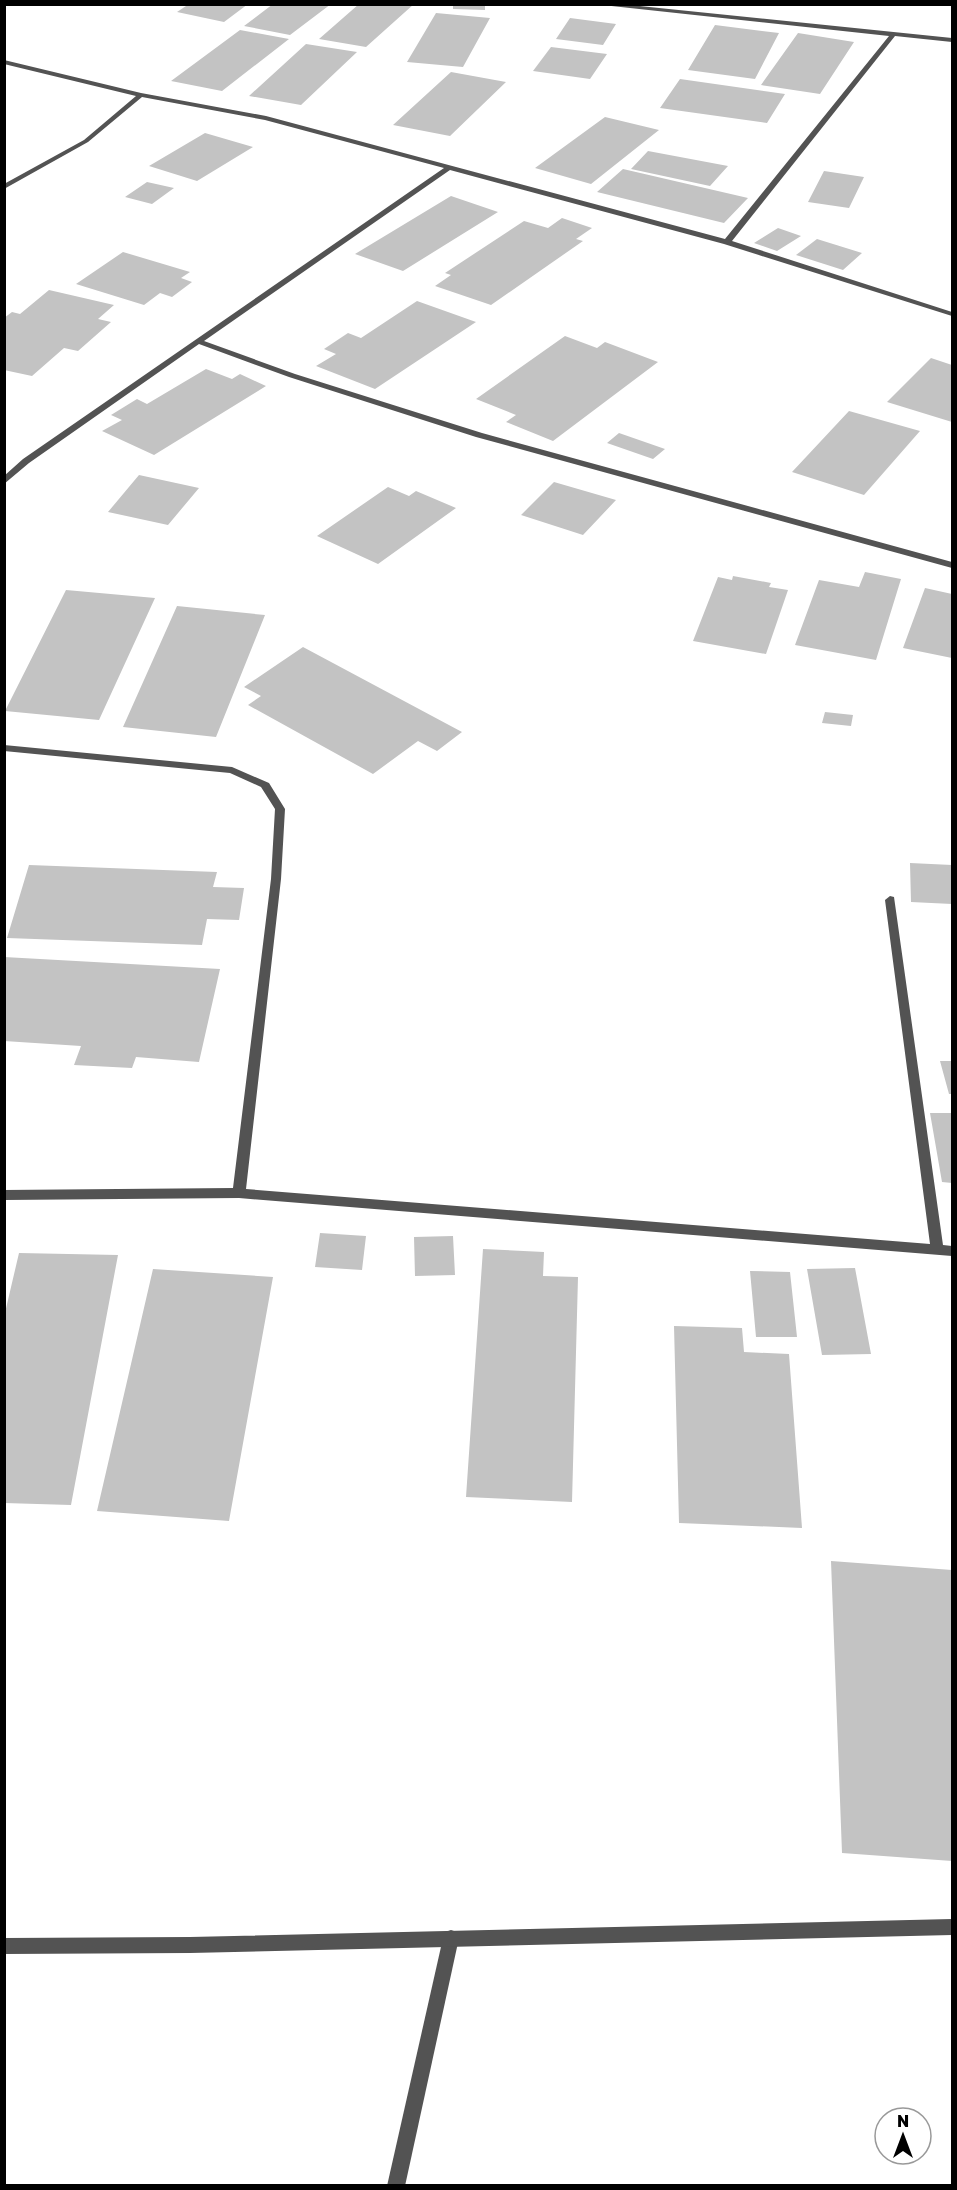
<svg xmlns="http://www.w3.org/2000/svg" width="957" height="2190" font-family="'Golos Text',sans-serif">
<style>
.building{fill:#c3c3c3}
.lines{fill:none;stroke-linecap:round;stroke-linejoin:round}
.lane{fill:#535353;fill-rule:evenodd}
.street{fill:#535353;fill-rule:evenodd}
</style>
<rect width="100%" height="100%" fill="#fff"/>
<path class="building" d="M 189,4 L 248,4 L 224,22 L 177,12 Z
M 273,4 L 331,4 L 290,35 L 244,26 Z
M 359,4 L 414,4 L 366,47 L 319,39 Z
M 453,4 L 485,4 L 485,10 L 453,9 Z
M 436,13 L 490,18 L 463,67 L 407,62 Z
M 570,18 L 616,24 L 603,45 L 556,39 Z
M 715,25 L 779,33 L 755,79 L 688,70 Z
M 240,30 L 289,39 L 222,91 L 171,81 Z
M 798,33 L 854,42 L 820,94 L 761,85 Z
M 306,44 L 357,52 L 301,105 L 249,96 Z
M 551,47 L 607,54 L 590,79 L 533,71 Z
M 451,72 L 506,82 L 450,136 L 393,125 Z
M 680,79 L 785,94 L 767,123 L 660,108 Z
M 605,117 L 659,130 L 591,184 L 535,168 Z
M 205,133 L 253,147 L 197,181 L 149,166 Z
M 648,151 L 728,166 L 710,186 L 631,169 Z
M 623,169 L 748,198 L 724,223 L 597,192 Z
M 824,171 L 864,177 L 849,208 L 808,202 Z
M 147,182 L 174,188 L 152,204 L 125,197 Z
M 451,196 L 498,212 L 403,271 L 355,254 Z
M 562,218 L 592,228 L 576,239 L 583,241 L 491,305 L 435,286 L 451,275 L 445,273 L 524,221 L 548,228 Z
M 778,228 L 801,236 L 777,251 L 754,243 Z
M 817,239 L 862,253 L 843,270 L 796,255 Z
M 123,252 L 190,272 L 181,278 L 192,282 L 172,297 L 160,293 L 144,305 L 76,284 Z
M 49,290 L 114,305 L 98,319 L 111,322 L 78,351 L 64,348 L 32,376 L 4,370 L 4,318 L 12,312 L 20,314 Z
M 417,301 L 476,322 L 375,389 L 316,366 L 336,354 L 324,349 L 348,333 L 361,338 Z
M 565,336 L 597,348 L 605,342 L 658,362 L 553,441 L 506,422 L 516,415 L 476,399 Z
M 931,358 L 952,365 L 952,422 L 887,402 Z
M 206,369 L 232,379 L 240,374 L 266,386 L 154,455 L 102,431 L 122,420 L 111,415 L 137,399 L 147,404 Z
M 849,411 L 920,431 L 864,495 L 792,472 Z
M 619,433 L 665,449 L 653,459 L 607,443 Z
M 139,475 L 199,488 L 168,525 L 108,512 Z
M 554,482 L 616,500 L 583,535 L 521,515 Z
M 388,487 L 409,496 L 416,491 L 456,508 L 378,564 L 317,536 Z
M 865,572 L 901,579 L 876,660 L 795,645 L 819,580 L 859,587 Z
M 733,576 L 771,583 L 769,587 L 788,590 L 766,654 L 693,641 L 718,577 L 732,580 Z
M 925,588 L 952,594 L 952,658 L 903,648 Z
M 66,590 L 155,598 L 99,720 L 5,711 Z
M 177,606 L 265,615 L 216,737 L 123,727 Z
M 303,647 L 462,732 L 437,751 L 418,741 L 373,774 L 248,705 L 261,696 L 244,687 Z
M 825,712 L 853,715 L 851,726 L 822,723 Z
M 910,863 L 952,865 L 952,904 L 911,902 Z
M 29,865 L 217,872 L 213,887 L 244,888 L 239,920 L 207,919 L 202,945 L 7,938 Z
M 4,957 L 220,969 L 199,1062 L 136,1057 L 132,1068 L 74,1065 L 81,1046 L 4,1041 Z
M 940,1061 L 952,1061 L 952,1094 L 949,1094 Z
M 930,1113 L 952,1113 L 952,1183 L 942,1182 Z
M 320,1233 L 366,1236 L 362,1270 L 315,1267 Z
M 453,1236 L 455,1275 L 415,1276 L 414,1237 Z
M 483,1249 L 544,1252 L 543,1276 L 578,1277 L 572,1502 L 466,1497 Z
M 19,1253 L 118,1255 L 71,1505 L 4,1503 L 4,1317 Z
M 855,1268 L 871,1354 L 822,1355 L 807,1269 Z
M 153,1269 L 273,1277 L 229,1521 L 97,1511 Z
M 750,1271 L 790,1272 L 797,1337 L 756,1337 Z
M 674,1326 L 742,1328 L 744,1352 L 789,1354 L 802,1528 L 679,1523 Z
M 831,1561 L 952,1570 L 952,1861 L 842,1853 Z"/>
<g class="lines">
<path class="lane" d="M 451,1930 L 457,1932 L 459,1938 L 405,2186 L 387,2186 L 443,1938 L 445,1932 Z"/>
<path class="street" d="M 593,4 L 620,4 L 952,38 L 952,42 L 895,36 L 732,241 L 952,312 L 952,316 L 724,244 L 450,170 L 204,341 L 295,374 L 482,433 L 952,562 L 952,568 L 476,437 L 289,377 L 199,344 L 29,463 L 4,484 L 4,476 L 23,459 L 444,168 L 265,120 L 142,97 L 88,142 L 4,189 L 4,184 L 84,140 L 136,96 L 4,64 L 4,60 L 141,93 L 266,116 L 725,239 L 889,36 Z
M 4,745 L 232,767 L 269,783 L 285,809 L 281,879 L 246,1189 L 930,1244 L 885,900 L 890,896 L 894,897 L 943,1245 L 952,1246 L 952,1256 L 239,1198 L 4,1200 L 4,1190 L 233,1188 L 271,879 L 275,809 L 261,787 L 230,773 L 4,751 Z
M 952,1919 L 952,1935 L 190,1953 L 4,1954 L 4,1938 L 190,1937 Z"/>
</g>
<rect width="957" height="2190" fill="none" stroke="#000000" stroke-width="12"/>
<g transform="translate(903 2136)"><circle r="28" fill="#ffffff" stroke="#999999" stroke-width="1.5"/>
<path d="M0-4.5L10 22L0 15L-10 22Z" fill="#000000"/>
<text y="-9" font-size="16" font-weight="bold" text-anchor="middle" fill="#000000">N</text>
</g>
</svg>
